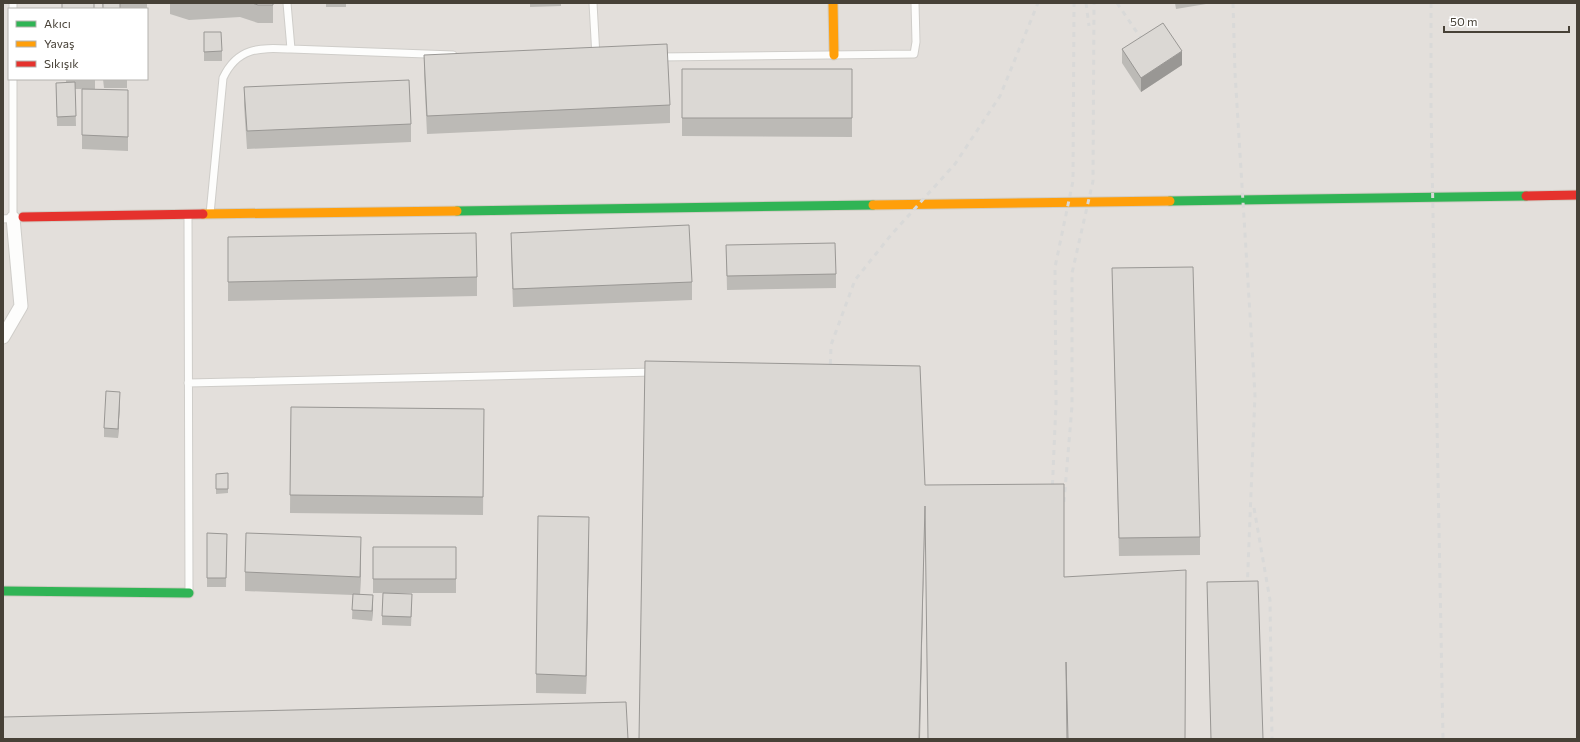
<svg xmlns="http://www.w3.org/2000/svg" width="1580" height="742" font-family="Commissioner,sans-serif">
<style>
.industrial{fill:#e3dfdb;fill-rule:evenodd}
.lines{fill:none;stroke-linecap:round;stroke-linejoin:round}
.lane-casing{stroke:#cfcdc9;stroke-width:9}
.street-casing{stroke:#cfcdc9;stroke-width:15}
.fast-casing{stroke:#d0ccc3;stroke-width:11}
.slow-casing{stroke:#d0ccc3;stroke-width:11}
.jam-casing{stroke:#d0ccc3;stroke-width:11}
.lane{stroke:#fdfdfc;stroke-width:7}
.street{stroke:#fdfdfc;stroke-width:13}
.fast{stroke:#30b455;stroke-width:9}
.slow{stroke:#ff9f0a;stroke-width:9}
.jam{stroke:#e5322d;stroke-width:9}
.rail{stroke:#d9d9d8;stroke-width:3;stroke-dasharray:5 5;stroke-linecap:butt}
.wall{fill:#bcbab6}
.shaded-wall{fill:#999794}
.building{fill:#dbd8d4;stroke:#999794}
</style>
<rect width="100%" height="100%" fill="#f1efec"/>
<path class="industrial" d="M 3,3 L 1577,3 L 1577,739 L 3,739 ZM 9,9 L 147,9 L 147,79 L 9,79 Z"/>
<g class="lines">
<g class="lane-casing">
<path id="lane" d="M 13,3 L 13,9
M 287,3 L 291,49 L 453,55
M 593,3 L 596,57
M 659,57 L 914,54 L 916,42 L 915,3
M 13,79 L 13,218
M 210,214 L 223,78 C 238,46 261,48 291,49
M 188,215 L 189,593
M 3,219 L 15,218
M 188,383 L 654,372"/>
</g>
<g class="street-casing">
<path id="street" d="M 3,337 L 21,306 L 13,218"/>
</g>
<g class="fast-casing">
<path id="fast" d="M 1170,201 L 1526,196
M 457,211 L 873,205
M 3,591 L 189,593"/>
</g>
<g class="slow-casing">
<path id="slow" d="M 833,3 L 834,55
M 873,205 L 1170,201
M 203,214 L 457,211"/>
</g>
<g class="jam-casing">
<path id="jam" d="M 1526,196 L 1577,195
M 23,217 L 203,214"/>
</g>
<use href="#lane" class="lane"/>
<use href="#street" class="street"/>
<use href="#fast" class="fast"/>
<use href="#slow" class="slow"/>
<use href="#jam" class="jam"/>
<path class="rail" d="M 1086,3 L 1089,26
M 1117,3 L 1147,47
M 1233,3 L 1235,73 L 1255,395 L 1247,592
M 1431,3 L 1431,109 L 1443,739
M 830,374 L 831,345 L 855,280 L 891,235 L 955,164 L 1000,96 L 1038,3
M 1052,495 L 1056,404 L 1055,267 L 1073,181 L 1074,3
M 1064,502 L 1072,406 L 1072,273 L 1093,181 L 1094,3
M 1254,508 L 1270,600 L 1272,739"/>
</g>
<path class="wall" d="M 102,3 L 147,3 L 147,9 L 103,9 Z
M 170,3 L 273,3 L 273,23 L 258,23 L 240,17 L 189,20 L 170,14 Z
M 326,3 L 346,3 L 346,7 L 326,7 Z
M 530,3 L 561,3 L 561,6 L 530,7 Z
M 1175,3 L 1212,3 L 1176,9 Z
M 204,32 L 222,51 L 222,61 L 204,61 Z
M 1122,49 L 1182,65 L 1141,92 L 1122,63 Z
M 424,55 L 670,105 L 670,123 L 427,134 L 424,73 Z
M 682,69 L 852,69 L 852,137 L 682,136 Z
M 66,79 L 95,79 L 95,89 L 85,89 L 128,104 L 128,151 L 82,149 L 82,89 L 75,89 L 76,126 L 57,126 L 56,83 L 66,83 Z
M 103,79 L 127,79 L 127,88 L 104,88 Z
M 244,87 L 411,124 L 411,142 L 247,149 L 244,105 Z
M 511,233 L 692,282 L 692,300 L 513,307 L 511,251 Z
M 228,237 L 477,277 L 477,296 L 228,301 Z
M 726,245 L 836,274 L 836,288 L 727,290 Z
M 1112,268 L 1200,537 L 1200,555 L 1119,556 Z
M 120,401 L 118,438 L 104,437 L 104,428 Z
M 291,407 L 484,409 L 483,515 L 290,513 Z
M 228,473 L 228,493 L 216,494 L 216,474 Z
M 207,533 L 227,534 L 226,587 L 207,587 Z
M 589,536 L 586,694 L 536,693 L 536,674 Z
M 373,547 L 456,547 L 456,593 L 373,593 Z
M 361,555 L 360,594 L 373,604 L 372,621 L 352,619 L 353,595 L 245,591 L 245,572 Z
M 1207,582 L 1263,739 L 1211,739 Z
M 412,604 L 411,626 L 382,625 L 382,616 Z"/>
<path class="shaded-wall" d="M 1182,51 L 1182,65 L 1141,92 L 1141,78 Z
M 120,392 L 120,401 L 118,438 L 118,429 Z
M 925,506 L 920,739 L 919,739 Z
M 589,517 L 589,536 L 586,694 L 586,676 Z
M 361,537 L 361,555 L 360,595 L 360,577 Z
M 373,595 L 373,604 L 372,621 L 372,611 Z"/>
<path class="building" d="M 62,3 L 94,3 L 94,9 L 62,9 Z
M 103,3 L 120,3 L 120,9 L 103,9 Z
M 252,3 L 273,3 L 273,5 L 258,5 Z
M 1163,23 L 1182,51 L 1141,78 L 1122,49 Z
M 204,32 L 221,32 L 222,51 L 204,52 Z
M 667,44 L 670,105 L 427,116 L 424,55 Z
M 682,69 L 852,69 L 852,118 L 682,118 Z
M 409,80 L 411,124 L 247,131 L 244,87 Z
M 75,82 L 76,116 L 57,117 L 56,83 Z
M 82,89 L 128,90 L 128,137 L 82,135 Z
M 689,225 L 692,282 L 513,289 L 511,233 Z
M 476,233 L 477,277 L 228,282 L 228,237 Z
M 835,243 L 836,274 L 727,276 L 726,245 Z
M 1193,267 L 1200,537 L 1119,538 L 1112,268 Z
M 645,361 L 920,366 L 925,485 L 1064,484 L 1064,577 L 1186,570 L 1185,739 L 1068,739 L 1066,662 L 1067,739 L 928,739 L 925,506 L 919,739 L 639,739 Z
M 106,391 L 120,392 L 118,429 L 104,428 Z
M 291,407 L 484,409 L 483,497 L 290,495 Z
M 228,473 L 228,489 L 216,489 L 216,474 Z
M 538,516 L 589,517 L 586,676 L 536,674 Z
M 207,533 L 227,534 L 226,578 L 207,578 Z
M 246,533 L 361,537 L 360,577 L 245,572 Z
M 373,547 L 456,547 L 456,579 L 373,579 Z
M 1258,581 L 1263,739 L 1211,739 L 1207,582 Z
M 383,593 L 412,594 L 411,617 L 382,616 Z
M 353,594 L 373,595 L 372,611 L 352,610 Z
M 626,702 L 628,739 L 3,739 L 3,717 Z"/>
<rect width="1580" height="742" fill="none" stroke="#474137" stroke-width="8"/>
<rect x="8" y="8" width="140" height="72" fill="#ffffff" stroke="#b5b3af"/>
<rect x="16" y="21" width="20" height="6" fill="#30b455" stroke="#b5b3af"/>
<text x="44" y="28" font-size="12" fill="#474137">Akıcı</text>
<rect x="16" y="41" width="20" height="6" fill="#ff9f0a" stroke="#b5b3af"/>
<text x="44" y="48" font-size="12" fill="#474137">Yavaş</text>
<rect x="16" y="61" width="20" height="6" fill="#e5322d" stroke="#b5b3af"/>
<text x="44" y="68" font-size="12" fill="#474137">Sıkışık</text>
<path d="M1444 26v6h125v-6" fill="none" stroke="#474137" stroke-width="2"/>
<text x="1450" y="26" font-size="12" fill="#474137" stroke="#ffffff" stroke-width="3" paint-order="stroke">50 m</text>
</svg>
